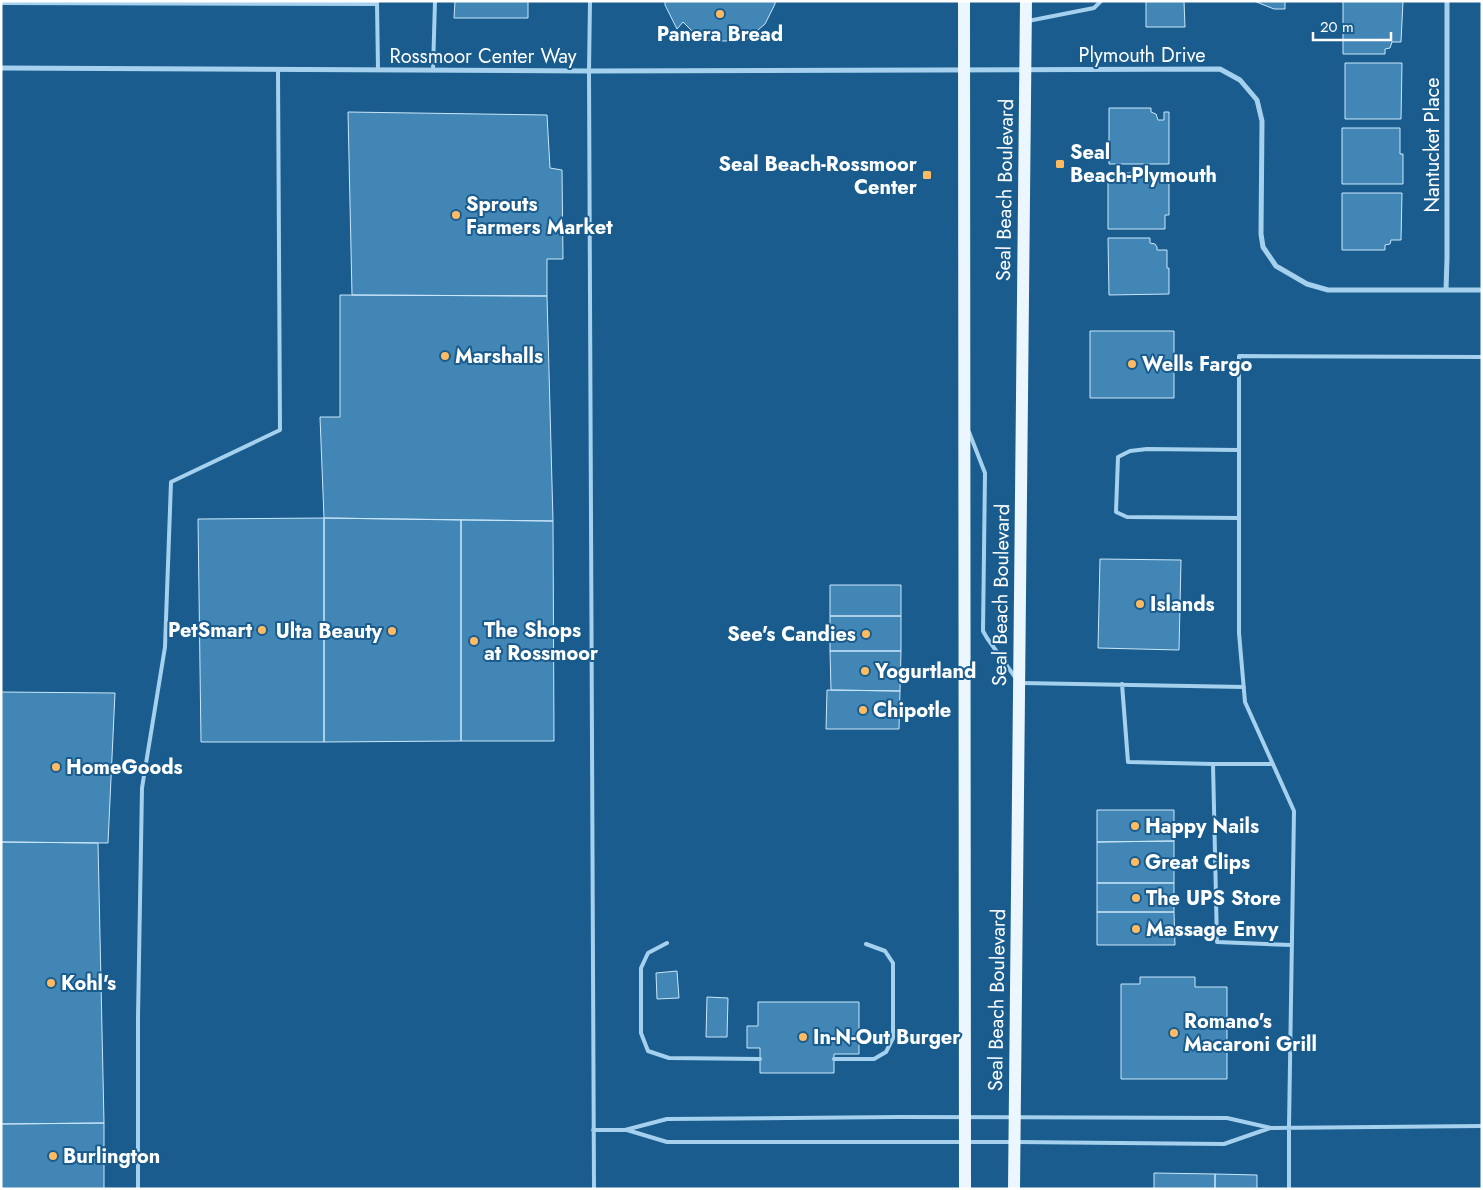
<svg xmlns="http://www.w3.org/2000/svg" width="1483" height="1190" font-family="Jost,sans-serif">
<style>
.building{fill:#4286b6;stroke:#cbe7fa}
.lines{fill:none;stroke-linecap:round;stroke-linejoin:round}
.service{stroke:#a5d1ee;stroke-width:4}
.minor{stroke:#a5d1ee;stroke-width:5}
.primary{stroke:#ecf6ff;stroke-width:12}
.poi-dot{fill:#ffbb62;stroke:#195c8d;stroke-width:2}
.labels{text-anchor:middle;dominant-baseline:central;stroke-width:4;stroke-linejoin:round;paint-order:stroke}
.poi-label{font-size:20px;font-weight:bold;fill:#fff;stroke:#195c8d;text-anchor:start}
.street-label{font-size:20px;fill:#fff;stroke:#195c8d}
</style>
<rect width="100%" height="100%" fill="#195c8d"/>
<path class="building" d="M 455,1 L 528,1 L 528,18 L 454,18 Z
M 665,1 L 775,1 L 775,4 L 765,24 L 746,40 L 724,41 L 701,40 L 683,22 L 677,29 L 665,5 Z
M 1146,1 L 1184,1 L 1185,27 L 1146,27 Z
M 1254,1 L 1285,1 L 1285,9 L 1274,9 Z
M 1343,1 L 1403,1 L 1401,42 L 1392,42 L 1390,48 L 1385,49 L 1385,54 L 1343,54 Z
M 1345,63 L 1402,63 L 1401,119 L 1345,119 Z
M 1109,108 L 1151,108 L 1151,112 L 1156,114 L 1158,120 L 1164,120 L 1164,112 L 1169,112 L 1169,164 L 1109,164 Z
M 348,112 L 547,115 L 550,168 L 562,170 L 563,259 L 547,259 L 547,296 L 352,295 Z
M 1342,128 L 1400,128 L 1400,154 L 1403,154 L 1403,184 L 1342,184 Z
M 1108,173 L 1169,173 L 1169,215 L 1165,215 L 1165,229 L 1108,229 Z
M 1342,193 L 1402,193 L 1401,240 L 1391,240 L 1390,244 L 1385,245 L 1385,250 L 1342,250 Z
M 1108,238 L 1150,238 L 1150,243 L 1155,244 L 1157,247 L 1157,250 L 1167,250 L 1167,268 L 1169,268 L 1169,294 L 1109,295 Z
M 340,295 L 547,296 L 553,521 L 324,518 L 320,417 L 340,417 Z
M 1090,331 L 1174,331 L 1174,398 L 1090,398 Z
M 324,518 L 461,520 L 461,741 L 324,742 Z
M 324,518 L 324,742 L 201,742 L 198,519 Z
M 461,520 L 553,521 L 554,741 L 461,741 Z
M 1100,559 L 1181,560 L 1179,650 L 1098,648 Z
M 830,585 L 901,585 L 901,616 L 830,616 Z
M 830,616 L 901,616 L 901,651 L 830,651 Z
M 830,651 L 901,651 L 900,691 L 831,690 Z
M 827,690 L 900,691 L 899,729 L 826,729 Z
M 1,692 L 115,693 L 108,843 L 1,842 Z
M 1097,810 L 1174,810 L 1174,841 L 1097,842 Z
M 1174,841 L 1174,883 L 1097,883 L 1097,842 Z
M 1,842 L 98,843 L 104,1123 L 1,1124 Z
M 1097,883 L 1174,883 L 1174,912 L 1097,912 Z
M 1097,912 L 1174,912 L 1175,945 L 1097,945 Z
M 677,971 L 679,998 L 657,999 L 656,973 Z
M 1140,977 L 1195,977 L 1195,987 L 1227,987 L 1227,1079 L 1121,1079 L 1121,984 L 1140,984 Z
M 707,997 L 728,998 L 727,1037 L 706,1037 Z
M 758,1002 L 859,1002 L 859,1054 L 834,1054 L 834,1073 L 760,1073 L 760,1048 L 747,1048 L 747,1026 L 758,1026 Z
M 104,1123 L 104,1189 L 1,1189 L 1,1124 Z
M 1154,1173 L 1215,1174 L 1215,1189 L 1154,1189 Z
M 1215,1174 L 1257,1175 L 1257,1189 L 1215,1189 Z"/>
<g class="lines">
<path class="service" d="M 590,1 L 589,71 L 594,1189
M 377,2 L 378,70
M 1,3 L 377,4
M 1028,21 L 1094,8 L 1101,1
M 433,70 L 435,1
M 969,432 L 985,473 L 983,631 L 987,638 L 1015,677
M 1239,518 L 1127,517 L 1116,512 L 1118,457 L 1130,451 L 1147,449 L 1239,450
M 1021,683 L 1244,687
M 1122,684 L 1128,762 L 1213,764 L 1217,942 L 1291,945
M 1213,764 L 1272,764
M 667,943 L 648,953 L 641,968 L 641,1033 L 648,1051 L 669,1058 L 760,1059
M 834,1059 L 874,1059 L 886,1052 L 893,1038 L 893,963 L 885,951 L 866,944
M 593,1130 L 625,1130 L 667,1119 L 899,1117 L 1227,1118 L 1271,1128 L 1482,1126
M 627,1130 L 667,1142 L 1014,1142 L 1224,1144 L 1270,1128
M 138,1189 L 138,1017 L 142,788 L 165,647 L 171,482 L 280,430 L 278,70
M 1289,1189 L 1289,1127 L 1294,811 L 1245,702 L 1239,633 L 1239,356 L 1482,357"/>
<path class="minor" d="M 1,68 L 589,71 L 1220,69 L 1240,80 L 1257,100 L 1262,121 L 1261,234 L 1263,247 L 1276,266 L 1307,284 L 1328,290 L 1482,290
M 1446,290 L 1447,258 L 1447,1"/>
<path class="primary" d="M 964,1 L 965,1189
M 1014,1189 L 1026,1"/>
</g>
<g class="poi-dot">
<circle cx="720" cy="14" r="5"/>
<rect x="1055" y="159" width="10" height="10" rx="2.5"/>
<rect x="922" y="170" width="10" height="10" rx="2.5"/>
<circle cx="456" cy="215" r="5"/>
<circle cx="445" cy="356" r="5"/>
<circle cx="1132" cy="364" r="5"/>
<circle cx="1140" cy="604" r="5"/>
<circle cx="262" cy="630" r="5"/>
<circle cx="392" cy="631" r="5"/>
<circle cx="866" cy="634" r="5"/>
<circle cx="474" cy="641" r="5"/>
<circle cx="865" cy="671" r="5"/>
<circle cx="863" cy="710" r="5"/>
<circle cx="56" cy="767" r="5"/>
<circle cx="1135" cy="826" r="5"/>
<circle cx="1135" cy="862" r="5"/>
<circle cx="1136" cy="898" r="5"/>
<circle cx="1136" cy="929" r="5"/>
<circle cx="51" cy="983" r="5"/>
<circle cx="1174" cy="1033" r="5"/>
<circle cx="803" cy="1037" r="5"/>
<circle cx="53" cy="1156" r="5"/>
</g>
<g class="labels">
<g class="poi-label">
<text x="720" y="34" text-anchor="middle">Panera Bread</text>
<text x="1070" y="152">Seal<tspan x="1070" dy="23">Beach-Plymouth</tspan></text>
<text x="917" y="164" text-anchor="end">Seal Beach-Rossmoor<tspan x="917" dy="23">Center</tspan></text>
<text x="466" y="204">Sprouts<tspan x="466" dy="23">Farmers Market</tspan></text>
<text x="455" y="356">Marshalls</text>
<text x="1142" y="364">Wells Fargo</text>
<text x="1150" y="604">Islands</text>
<text x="252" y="630" text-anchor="end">PetSmart</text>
<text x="484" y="630">The Shops<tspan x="484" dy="23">at Rossmoor</tspan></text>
<text x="382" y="631" text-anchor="end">Ulta Beauty</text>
<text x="856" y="634" text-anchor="end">See's Candies</text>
<text x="875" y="671">Yogurtland</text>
<text x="873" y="710">Chipotle</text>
<text x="66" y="767">HomeGoods</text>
<text x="1145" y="826">Happy Nails</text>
<text x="1145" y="862">Great Clips</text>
<text x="1146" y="898">The UPS Store</text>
<text x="1146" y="929">Massage Envy</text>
<text x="61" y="983">Kohl's</text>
<text x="1184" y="1021">Romano's<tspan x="1184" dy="23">Macaroni Grill</tspan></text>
<text x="813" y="1037">In-N-Out Burger</text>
<text x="63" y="1156">Burlington</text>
</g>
<g class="street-label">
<text x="1142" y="55">Plymouth Drive</text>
<text x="483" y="56">Rossmoor Center Way</text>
<text transform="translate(1432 145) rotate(-90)">Nantucket Place</text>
<text transform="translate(1005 190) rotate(-89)">Seal Beach Boulevard</text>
<text transform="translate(1001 595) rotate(-89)">Seal Beach Boulevard</text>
<text transform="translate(997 1000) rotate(-89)">Seal Beach Boulevard</text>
</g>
</g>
<rect width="1483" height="1190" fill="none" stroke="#ffffff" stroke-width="5"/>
<path d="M1313 32v8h78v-8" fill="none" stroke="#ffffff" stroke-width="2.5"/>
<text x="1320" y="32" font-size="15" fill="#ffffff" stroke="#195c8d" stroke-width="4" paint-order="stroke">20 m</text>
</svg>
